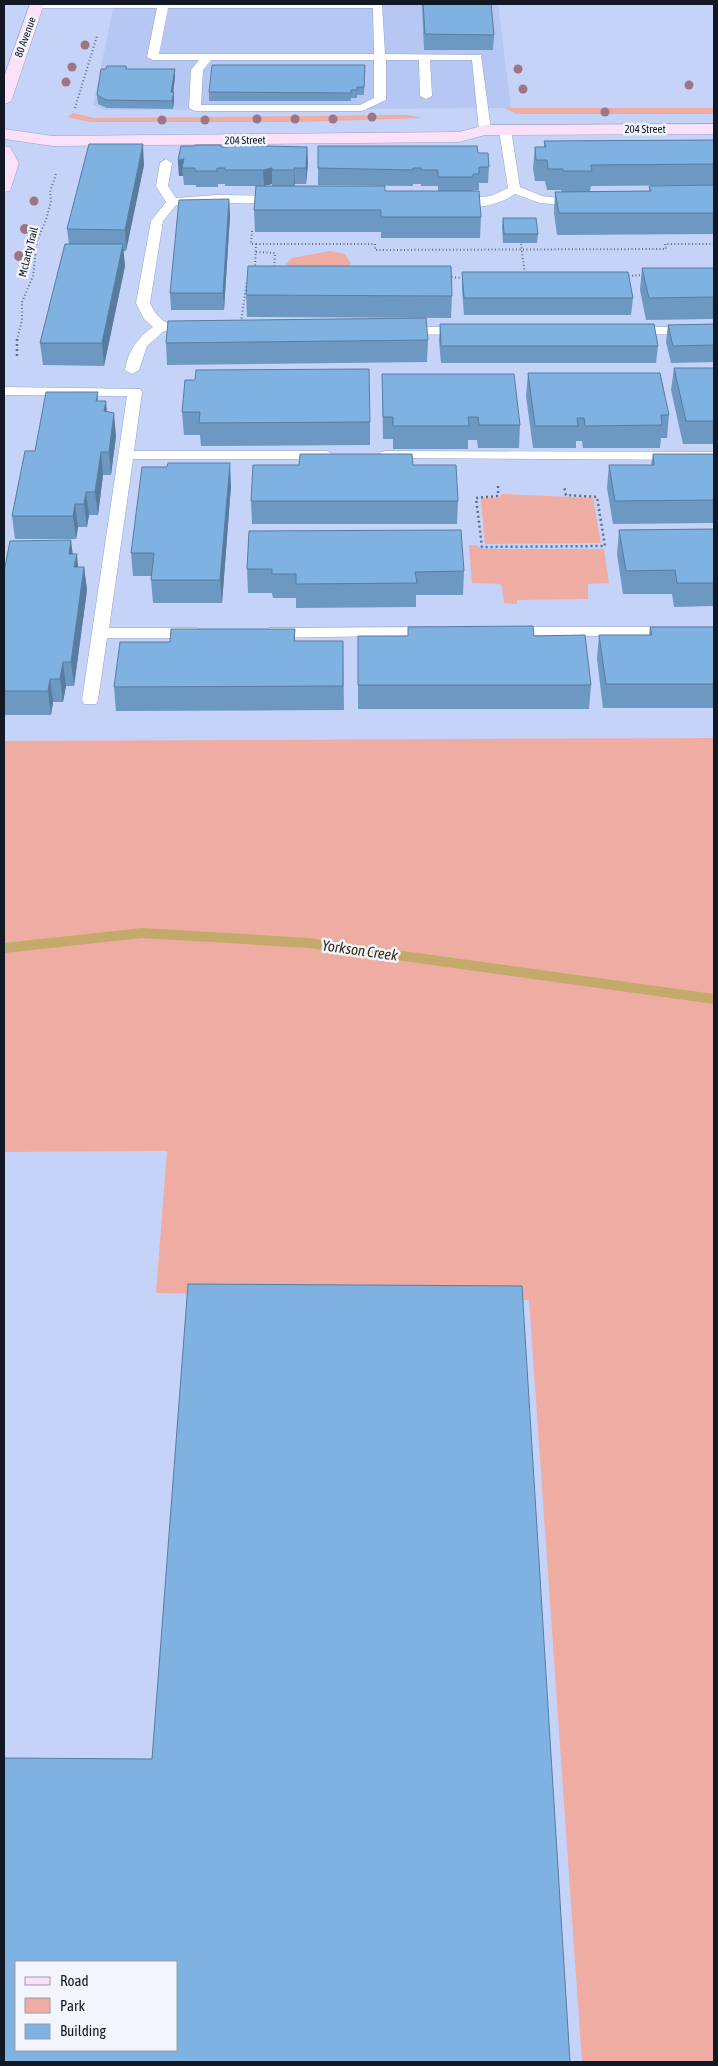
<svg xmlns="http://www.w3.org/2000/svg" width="718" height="2066" font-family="'Asap Condensed',sans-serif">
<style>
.built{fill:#b7c7f3}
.green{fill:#efaca2}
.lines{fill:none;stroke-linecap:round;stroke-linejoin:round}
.stream{fill:#c3aa6a;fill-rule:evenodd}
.lane-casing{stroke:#95a3c7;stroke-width:1}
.secondary-casing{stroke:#95a3c7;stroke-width:1}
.path-far1{stroke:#646d86;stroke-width:2;stroke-dasharray:1 2.5;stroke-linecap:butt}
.path{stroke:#646d86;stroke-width:2.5;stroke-dasharray:2 3;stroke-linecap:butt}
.lane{fill:#fff;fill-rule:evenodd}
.secondary{fill:#fbe0fa;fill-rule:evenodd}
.tree{fill:#9e7683}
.wall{fill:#6d98c2;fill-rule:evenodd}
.shaded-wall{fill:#597c9e}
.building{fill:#7fb1e1;stroke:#597c9e;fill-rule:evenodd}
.labels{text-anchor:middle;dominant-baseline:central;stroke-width:5;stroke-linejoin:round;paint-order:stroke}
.far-street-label{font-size:11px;fill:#131825;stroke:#f2f5fd}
.water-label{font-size:15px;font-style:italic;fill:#382c0f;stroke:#f2f5fd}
</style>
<rect width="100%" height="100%" fill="#c5d3f9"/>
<path class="built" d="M 114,4 L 498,4 L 511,108 L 106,110 L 93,105 Z"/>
<path class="green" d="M 505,108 L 714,108 L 714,114 L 516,114 Z
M 73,113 L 94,118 L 408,115 L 422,118 L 300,122 L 90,122 L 67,117 Z
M 330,251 L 345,254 L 351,264 L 344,270 L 292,273 L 286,264 L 292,258 Z
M 502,494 L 593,498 L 601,543 L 485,544 L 481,500 L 483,498 L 499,498 Z
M 469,545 L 476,545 L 482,549 L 604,549 L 609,583 L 588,584 L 588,599 L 517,600 L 517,604 L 504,603 L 502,586 L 500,584 L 472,583 Z
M 714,738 L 714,2062 L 582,2062 L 529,1300 L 156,1293 L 167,1151 L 4,1152 L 4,741 Z"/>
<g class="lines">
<path class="stream" d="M 142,928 L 309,938 L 714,994 L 714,1004 L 309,948 L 142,938 L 4,953 L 4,943 Z"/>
<g class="lane-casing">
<path id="lane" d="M 33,4 L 382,4 L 385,54 L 481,55 L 491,130 L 485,134 L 479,130 L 472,60 L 430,60 L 432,96 L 426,99 L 420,96 L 419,60 L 386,60 L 386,100 L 362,111 L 195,111 L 189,108 L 191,70 L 199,60 L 153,60 L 147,57 L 157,8 L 37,8 L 33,7 ZM 168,8 L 373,8 L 374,54 L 159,54 ZM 211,60 L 374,60 L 374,98 L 360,105 L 201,105 L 203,70 Z
M 505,126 L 511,130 L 520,187 L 542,196 L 584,201 L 586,204 L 584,207 L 540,203 L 515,194 C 499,206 467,211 448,206 L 446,203 L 448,200 L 491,196 L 508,188 L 499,130 Z
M 166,159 L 172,163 L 168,186 L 176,198 L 216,195 L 283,196 L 289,200 L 283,204 L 216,203 L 176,205 L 163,221 L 150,303 C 166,339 189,315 202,331 L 195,335 L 164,331 L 147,346 L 139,370 L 132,374 L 125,370 C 128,351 137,338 153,327 L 144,319 L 136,303 L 151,221 L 166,202 L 156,186 L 160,163 Z
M 399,327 L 467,327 L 474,331 L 467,335 L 394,334 L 392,331 L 394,328 Z
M 629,327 L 714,327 L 714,335 L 624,334 L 622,331 L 624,328 Z
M 4,387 L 140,389 L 142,392 L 134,451 L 327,451 L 334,455 L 327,459 L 133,459 L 109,628 L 197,628 L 205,633 L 197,638 L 107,638 L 98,700 L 96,704 L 84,704 L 82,700 L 127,396 L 4,395 Z
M 386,451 L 714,452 L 714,460 L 381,458 L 379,455 L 381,452 Z
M 435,627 L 443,632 L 441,635 L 269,638 L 261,633 L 269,628 Z
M 506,627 L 714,627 L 714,637 L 500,635 L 498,632 Z"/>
</g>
<g class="secondary-casing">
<path id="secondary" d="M 30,4 L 44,4 L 12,99 L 10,102 L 4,104 L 4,77 Z
M 714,124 L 714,134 L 485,135 L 459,142 L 53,146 L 4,139 L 4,129 L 53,136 L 459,132 L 485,125 Z
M 4,146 L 10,147 L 19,163 L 10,191 L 4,192 Z"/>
</g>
<path class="path-far1" d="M 75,108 L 97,36
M 252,231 L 251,244 L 256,244 L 255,268
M 256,244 L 375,244 L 375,250 L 666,249 L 665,244 L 714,244
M 521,244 L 525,275
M 256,252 L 275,253 L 274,270
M 625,276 L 644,275
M 448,277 L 466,278
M 241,322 L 247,281 L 251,281
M 17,340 L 22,320 L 22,302 L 33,276 L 37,241 L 46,220 L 51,201 L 50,192 L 56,174"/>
<path class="path" d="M 17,339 L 17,359
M 498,486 L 498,496 L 476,498 L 482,547 L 605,546 L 597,497 L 566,495 L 564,486"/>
<use href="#lane" class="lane"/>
<use href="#secondary" class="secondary"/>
</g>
<g class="tree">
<circle cx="85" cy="45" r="4.5"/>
<circle cx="72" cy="67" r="4.5"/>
<circle cx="518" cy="69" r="4.5"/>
<circle cx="66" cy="82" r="4.5"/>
<circle cx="689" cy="85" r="4.5"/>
<circle cx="523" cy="89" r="4.5"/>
<circle cx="605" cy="112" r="4.5"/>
<circle cx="372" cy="117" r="4.5"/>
<circle cx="257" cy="119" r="4.5"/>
<circle cx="295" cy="119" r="4.5"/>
<circle cx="333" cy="119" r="4.5"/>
<circle cx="162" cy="120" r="4.5"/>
<circle cx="205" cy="120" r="4.5"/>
<circle cx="34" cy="201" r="4.5"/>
<circle cx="25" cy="229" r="5"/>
<circle cx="19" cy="256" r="5"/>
</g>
<path class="wall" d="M 422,4 L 491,4 L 494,35 L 493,50 L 424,50 Z
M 365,65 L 364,95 L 357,95 L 357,98 L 351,98 L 351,101 L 209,101 L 209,92 Z
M 126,66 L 127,69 L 175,77 L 173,92 L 174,101 L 173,109 L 107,108 L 98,104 L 97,95 L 106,69 Z
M 714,140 L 714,185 L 591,186 L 590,191 L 649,191 L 649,186 L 714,185 L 714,234 L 557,235 L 554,213 L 555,192 L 562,192 L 561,190 L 547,190 L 545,181 L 535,181 L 533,168 L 535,147 L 544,147 L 544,141 Z
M 318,146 L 478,153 L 489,167 L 488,183 L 479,183 L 479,190 L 473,190 L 481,217 L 480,238 L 381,238 L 381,232 L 255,232 L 254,210 L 256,186 L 225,186 L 225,184 L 218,184 L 218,187 L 196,187 L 196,185 L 184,185 L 183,176 L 179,176 L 178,160 L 221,147 L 307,147 L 308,163 L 306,184 L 295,184 L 294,186 L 385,191 L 438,191 L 438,186 L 421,186 L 421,184 L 413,184 L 413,186 L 318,185 ZM 272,184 L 272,186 L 264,186 Z
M 144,165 L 126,251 L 123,251 L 125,266 L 104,366 L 43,365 L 40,343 L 69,244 L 67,229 Z
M 229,199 L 230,216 L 224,310 L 171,310 L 170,293 Z
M 503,218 L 538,234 L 537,243 L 503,243 L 502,227 Z
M 642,268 L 714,268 L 714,319 L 646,320 L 640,290 Z
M 462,272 L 633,298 L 631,315 L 464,315 L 462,289 Z
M 246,295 L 452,296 L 451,318 L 247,317 Z
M 440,324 L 658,346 L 656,363 L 441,363 L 439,341 Z
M 714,324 L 714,362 L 671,363 L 666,342 L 668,325 Z
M 428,340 L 427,362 L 167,365 L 166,343 Z
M 674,368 L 714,368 L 714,444 L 683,444 L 671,390 Z
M 528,373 L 669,415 L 667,438 L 661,438 L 660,448 L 583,448 L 582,441 L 576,441 L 576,448 L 533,448 L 526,396 Z
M 382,374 L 520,425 L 519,448 L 478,448 L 477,440 L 468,440 L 468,449 L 393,449 L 393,439 L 383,439 Z
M 195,380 L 370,422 L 370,445 L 201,446 L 200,435 L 184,435 L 182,412 Z
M 98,392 L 98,401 L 107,412 L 116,436 L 111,475 L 103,475 L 98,515 L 89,515 L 87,527 L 78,527 L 76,539 L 15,539 L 12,516 L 35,451 Z
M 653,454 L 714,454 L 714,523 L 613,524 L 607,488 L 609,465 L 651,465 Z
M 413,465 L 458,501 L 457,524 L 252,524 L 251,501 Z
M 231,486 L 222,603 L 153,603 L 151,580 L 151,576 L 133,576 L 131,553 Z
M 714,529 L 714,606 L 674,607 L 672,594 L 623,594 L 617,554 L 619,530 Z
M 73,554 L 78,567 L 84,567 L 87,590 L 74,686 L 66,686 L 63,702 L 53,702 L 51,715 L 4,715 L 4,572 Z
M 247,569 L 464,571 L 463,595 L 416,595 L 416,607 L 296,608 L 296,598 L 273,598 L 272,593 L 248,593 Z
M 408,627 L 534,636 L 591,685 L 589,709 L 358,709 L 358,636 L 408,636 Z
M 650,627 L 714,627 L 714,708 L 603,708 L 597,659 L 599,635 L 649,635 Z
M 295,629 L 295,641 L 343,641 L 344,710 L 116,711 L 114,687 L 170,642 Z"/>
<path class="shaded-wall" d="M 175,69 L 175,77 L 172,101 L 171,92 Z
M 174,92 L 174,101 L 173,109 L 172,101 Z
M 143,144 L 144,165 L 126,251 L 125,230 Z
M 307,147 L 308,163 L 306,184 L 306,168 Z
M 184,159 L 182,168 L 183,176 L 179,176 L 178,160 Z
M 272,168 L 272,184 L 264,186 L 263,170 Z
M 294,168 L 295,184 L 294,186 Z
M 229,199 L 230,216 L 224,310 L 223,293 Z
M 123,244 L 125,266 L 104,366 L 102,343 Z
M 106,401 L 108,423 L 104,411 Z
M 114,413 L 116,436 L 111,475 L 109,452 Z
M 101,452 L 103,475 L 98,515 L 95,492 Z
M 230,463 L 231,486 L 222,603 L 220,580 Z
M 86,492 L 89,515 L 87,527 L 84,504 Z
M 75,504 L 78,527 L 76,539 L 73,516 Z
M 71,540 L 74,564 L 69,554 Z
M 77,554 L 79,577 L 74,567 Z
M 84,567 L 87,590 L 74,686 L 71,662 Z
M 63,662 L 66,686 L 63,702 L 60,679 Z
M 50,679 L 53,702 L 51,715 L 48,691 Z"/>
<path class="building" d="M 423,4 L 491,4 L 494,35 L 425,34 Z
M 212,65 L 365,65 L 364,87 L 357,87 L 357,90 L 351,90 L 351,93 L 209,92 Z
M 107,66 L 126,66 L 126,69 L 175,69 L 171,92 L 174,92 L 172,101 L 106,100 L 97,95 L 101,69 L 106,69 Z
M 714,140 L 714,164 L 591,165 L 592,171 L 563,171 L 563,169 L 548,169 L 547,160 L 536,160 L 535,147 L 546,147 L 544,141 Z
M 89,144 L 143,144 L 125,230 L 67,229 Z
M 195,145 L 221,145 L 221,147 L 227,147 L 227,145 L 307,147 L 306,168 L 294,168 L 294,170 L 272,170 L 272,168 L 263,170 L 225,170 L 225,168 L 217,168 L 217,171 L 195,171 L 195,168 L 182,168 L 184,159 L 178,160 L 181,146 L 194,146 Z
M 318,146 L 477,146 L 478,153 L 488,153 L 489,167 L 479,167 L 479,174 L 473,174 L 473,177 L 438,177 L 438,170 L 421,170 L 421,168 L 413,168 L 413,170 L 318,168 Z
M 714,185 L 714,213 L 559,213 L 555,192 L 651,191 L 649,186 Z
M 256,186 L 385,186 L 385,191 L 479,191 L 481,217 L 381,217 L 381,210 L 254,210 Z
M 229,199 L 223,293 L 170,293 L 179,200 Z
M 503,218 L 536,218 L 538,234 L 504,234 Z
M 65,244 L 123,244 L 102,343 L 40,343 Z
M 248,266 L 451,266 L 452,296 L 246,295 Z
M 642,268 L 714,268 L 714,297 L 649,298 Z
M 462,272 L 628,272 L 633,298 L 464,298 Z
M 426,318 L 428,340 L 166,343 L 168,321 Z
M 440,324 L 654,324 L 658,346 L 441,346 Z
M 714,324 L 714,345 L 673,346 L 668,325 Z
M 674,368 L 714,368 L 714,421 L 686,421 Z
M 369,369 L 370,422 L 199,423 L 200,412 L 182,412 L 185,380 L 195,380 L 196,370 Z
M 528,373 L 660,373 L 669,415 L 661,415 L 662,425 L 585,426 L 584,418 L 577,418 L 578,426 L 535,426 Z
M 382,374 L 514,374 L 520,425 L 479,425 L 478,417 L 468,417 L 469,426 L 393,426 L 393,417 L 383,417 Z
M 46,392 L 98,392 L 96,401 L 106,401 L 104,411 L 114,413 L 109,452 L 101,452 L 95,492 L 86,492 L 84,504 L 75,504 L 73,516 L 12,516 L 25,451 L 35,451 Z
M 300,454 L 412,454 L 413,465 L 456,465 L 458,501 L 251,501 L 253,465 L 299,465 Z
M 653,454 L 714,454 L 714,500 L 615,501 L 609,465 L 654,465 Z
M 168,463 L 230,463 L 220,580 L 151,580 L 154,553 L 131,553 L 142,467 L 167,467 Z
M 714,529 L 714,583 L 677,583 L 675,570 L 626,571 L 619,530 Z
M 461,530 L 464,571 L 415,572 L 417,583 L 296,584 L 296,574 L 272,574 L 272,569 L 247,569 L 249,531 Z
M 71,540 L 69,554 L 77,554 L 74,567 L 84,567 L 71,662 L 63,662 L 60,679 L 50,679 L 48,691 L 4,691 L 4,572 L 10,541 Z
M 533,626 L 534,636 L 585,635 L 591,685 L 358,685 L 358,636 L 408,636 L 408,627 Z
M 650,627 L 714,627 L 714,684 L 606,684 L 599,635 L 652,635 Z
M 171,629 L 295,629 L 294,641 L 343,641 L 343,686 L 114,687 L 120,642 L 170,642 Z
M 188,1284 L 522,1286 L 570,2062 L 4,2062 L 4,1758 L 152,1759 ZM 16,1962 L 176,1962 L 176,2050 L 16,2050 Z"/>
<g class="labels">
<g class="far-street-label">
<text transform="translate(25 37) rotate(-70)">80 Avenue</text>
<text x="645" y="129">204 Street</text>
<text transform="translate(245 140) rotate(-1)">204 Street</text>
<text transform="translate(28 252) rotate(-76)">McLarty Trail</text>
</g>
<g class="water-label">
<text transform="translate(360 950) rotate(8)">Yorkson Creek</text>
</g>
</g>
<rect width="718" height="2066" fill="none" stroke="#131825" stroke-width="10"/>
<rect x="15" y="1961" width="162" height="90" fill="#f2f5fd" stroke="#999da7"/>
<rect x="25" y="1977" width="25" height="8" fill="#fbe0fa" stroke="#999da7"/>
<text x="60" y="1986" font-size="15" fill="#131825">Road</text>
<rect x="25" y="1998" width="25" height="15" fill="#efaca2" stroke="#999da7"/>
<text x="60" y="2011" font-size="15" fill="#131825">Park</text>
<rect x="25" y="2024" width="25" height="15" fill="#7fb1e1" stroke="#999da7"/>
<text x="60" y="2036" font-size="15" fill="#131825">Building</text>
</svg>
